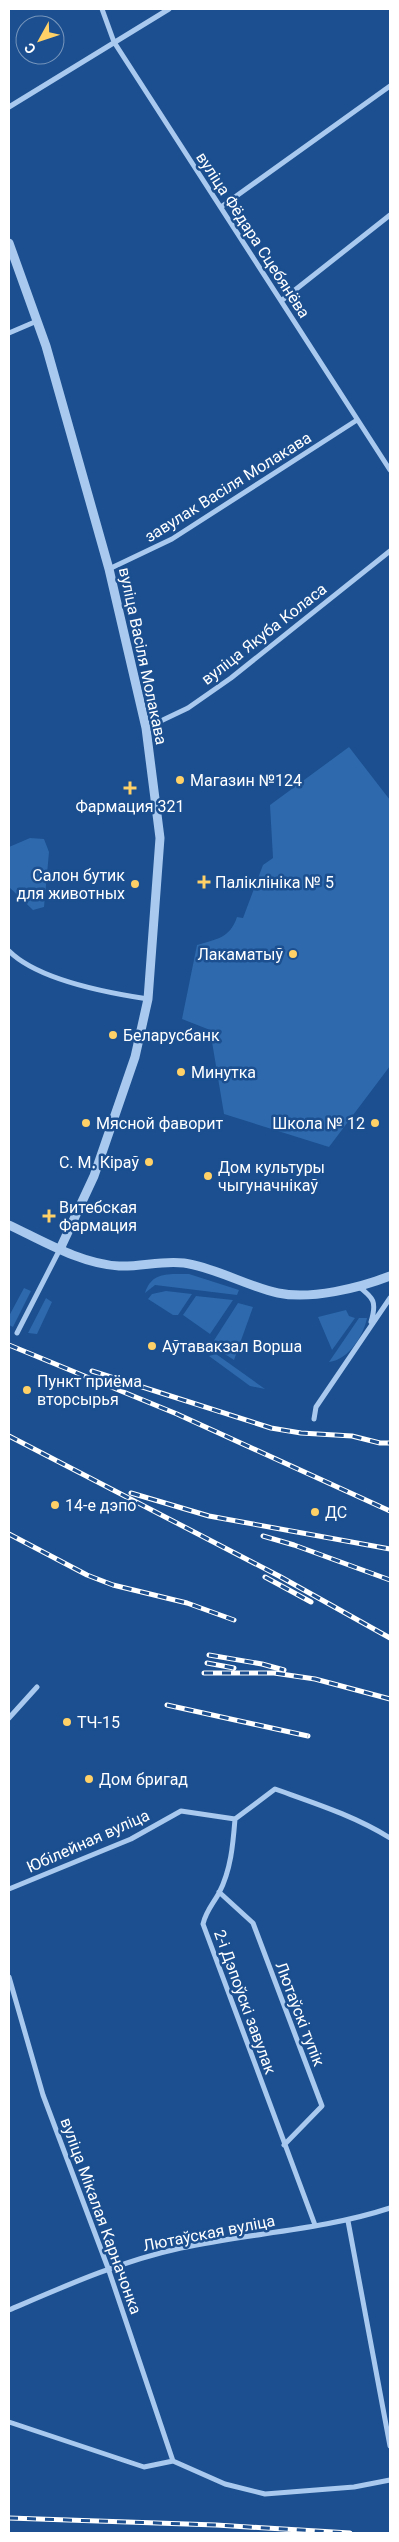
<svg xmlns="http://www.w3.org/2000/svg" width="399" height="2542" font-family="Roboto,sans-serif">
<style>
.green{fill:#2e69ad}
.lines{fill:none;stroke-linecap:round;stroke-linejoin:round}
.minor{stroke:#a9c9ee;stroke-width:5}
.tertiary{stroke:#a9c9ee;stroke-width:9}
.rail-casing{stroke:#fff;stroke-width:5}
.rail{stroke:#1b4f8f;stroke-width:3;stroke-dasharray:9;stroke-linecap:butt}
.poi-dot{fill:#ffd166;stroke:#1b4f8f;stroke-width:2}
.labels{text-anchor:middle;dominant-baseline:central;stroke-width:5;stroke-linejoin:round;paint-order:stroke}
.street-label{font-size:16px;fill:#fff;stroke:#1b4f8f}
.poi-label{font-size:16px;fill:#fff;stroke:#1b4f8f;text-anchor:start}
</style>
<rect width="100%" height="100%" fill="#1b4f8f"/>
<path class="green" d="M 349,747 L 390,800 L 390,1066 L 329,1147 L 224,1114 L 210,1030 L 182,1019 L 197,945 C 217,939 230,938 237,917 L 243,918 L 263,865 L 273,858 L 270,805 Z
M 30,838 L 44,839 L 49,852 L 44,907 L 33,910 L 9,887 L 9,847 Z
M 173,1274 L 189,1274 L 239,1290 L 237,1295 L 155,1285 L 145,1293 C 150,1278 158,1275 173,1274 Z
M 24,1288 L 31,1291 L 13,1327 L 9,1325 L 9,1316 Z
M 166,1291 L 192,1294 L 178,1315 L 173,1315 L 148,1299 L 152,1294 Z
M 196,1296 L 233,1300 L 210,1334 L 183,1315 Z
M 46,1298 L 52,1302 L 37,1334 L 28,1333 Z
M 238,1303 L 253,1307 L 234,1360 L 211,1345 Z
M 346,1310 L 349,1316 L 355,1318 L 332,1350 L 318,1317 Z
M 359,1318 L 367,1318 C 364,1334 349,1360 329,1362 Z
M 216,1354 L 265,1389 L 250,1386 L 209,1356 Z"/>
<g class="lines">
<path class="minor" d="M 102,9 L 114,42 L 390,470
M 9,107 L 169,9
M 221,207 L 390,86
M 281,301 L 390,215
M 9,333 L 37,321
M 109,569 L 172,539 L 357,420
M 146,728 L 188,708 L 231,678 L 390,551
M 9,951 C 38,980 108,993 148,999
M 358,1286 C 374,1298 377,1302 371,1322
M 17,1333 L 60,1249
M 314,1419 L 316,1407 L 390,1298
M 9,1718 L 37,1687
M 9,1889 L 131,1839 L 181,1811 L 235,1819
M 219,1892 L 253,1923 L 322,2106 L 284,2145
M 9,1977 L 43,2095 L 108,2268 L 173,2461
M 348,2221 L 390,2446
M 315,2225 L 203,1924 C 206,1911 213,1904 219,1893 C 231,1870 233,1844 235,1819 L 275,1789 C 314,1803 355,1816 390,1838
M 9,2310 C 65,2286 121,2261 181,2248 C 250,2233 323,2230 390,2208
M 9,2422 L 144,2467 L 173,2461
M 173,2461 L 225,2484 L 265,2494 L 354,2487 L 390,2480"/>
<path class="tertiary" d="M 9,243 L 46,346 L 109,569 L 146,728 L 160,838 L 148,999 L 135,1057 L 94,1176 L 60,1249
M 9,1225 C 43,1241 81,1264 119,1266 C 141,1267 162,1260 184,1263 C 217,1268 246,1286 278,1293 C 311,1300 359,1288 390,1276"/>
<g class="rail-casing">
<path id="rail" d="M 9,1345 L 177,1414 L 390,1511
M 92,1371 L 271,1428 L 301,1433 L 352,1436 L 380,1443 L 390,1443
M 9,1436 L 279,1576 L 390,1638
M 131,1493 L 209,1516 L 390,1549
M 9,1534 L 87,1575 L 113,1585 L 187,1603 L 234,1620
M 263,1536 L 294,1545 L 390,1580
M 265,1577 L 311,1602
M 209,1655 L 262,1664 L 284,1670
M 207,1663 L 234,1668
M 204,1673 L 274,1673 L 315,1679 L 390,1699
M 167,1705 L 308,1736
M 9,2518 L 216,2525 L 350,2533"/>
</g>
<use href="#rail" class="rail"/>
</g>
<g class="poi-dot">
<circle cx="180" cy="780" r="5"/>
<path d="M127.5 780.5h5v5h5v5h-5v5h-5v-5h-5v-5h5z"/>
<path d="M201.5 874.5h5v5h5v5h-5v5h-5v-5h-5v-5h5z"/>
<circle cx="135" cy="884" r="5"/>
<circle cx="293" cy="954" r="5"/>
<circle cx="113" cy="1035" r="5"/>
<circle cx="181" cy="1072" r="5"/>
<circle cx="86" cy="1123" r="5"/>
<circle cx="375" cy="1123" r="5"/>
<circle cx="149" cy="1162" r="5"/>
<circle cx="208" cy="1176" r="5"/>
<path d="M46.5 1208.5h5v5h5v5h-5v5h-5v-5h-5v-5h5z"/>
<circle cx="152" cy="1346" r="5"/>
<circle cx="27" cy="1390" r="5"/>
<circle cx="55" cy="1505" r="5"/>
<circle cx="315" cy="1512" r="5"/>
<circle cx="67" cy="1722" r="5"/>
<circle cx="89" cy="1779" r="5"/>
</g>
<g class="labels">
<g class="street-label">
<text transform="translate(253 235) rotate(57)">вуліца Фёдара Сцебянёва</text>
<text transform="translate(228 487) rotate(-32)">завулак Васіля Молакава</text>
<text transform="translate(264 634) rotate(-38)">вуліца Якуба Коласа</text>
<text transform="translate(143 656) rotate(78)">вуліца Васіля Молакава</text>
<text transform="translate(88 1841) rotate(-24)">Юбілейная вуліца</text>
<text transform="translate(245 2002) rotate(70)">2-і Дэпоўскі завулак</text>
<text transform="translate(300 2014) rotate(69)">Лютаўскі тупік</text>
<text transform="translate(101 2216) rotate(70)">вуліца Мікалая Карначонка</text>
<text transform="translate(209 2233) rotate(-11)">Лютаўская вуліца</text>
</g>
<g class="poi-label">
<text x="190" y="780">Магазин №124</text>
<text x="130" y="806" text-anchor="middle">Фармация 321</text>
<text x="125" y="875" text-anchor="end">Салон бутик<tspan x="125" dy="18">для животных</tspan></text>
<text x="215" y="882">Паліклініка № 5</text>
<text x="283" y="954" text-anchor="end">Лакаматыў</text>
<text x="123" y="1035">Беларусбанк</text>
<text x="191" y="1072">Минутка</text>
<text x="96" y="1123">Мясной фаворит</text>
<text x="365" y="1123" text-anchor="end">Школа № 12</text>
<text x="139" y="1162" text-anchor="end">С. М. Кіраў</text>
<text x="218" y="1167">Дом культуры<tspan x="218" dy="18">чыгуначнікаў</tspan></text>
<text x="59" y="1207">Витебская<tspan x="59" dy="18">Фармация</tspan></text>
<text x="162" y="1346">Аўтавакзал Ворша</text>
<text x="37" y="1381">Пункт приёма<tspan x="37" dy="18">вторсырья</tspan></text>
<text x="65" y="1505">14-е дэпо</text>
<text x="325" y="1512">ДС</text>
<text x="77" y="1722">ТЧ-15</text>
<text x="99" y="1779">Дом бригад</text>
</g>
</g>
<rect width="399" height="2542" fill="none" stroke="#ffffff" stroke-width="20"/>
<g transform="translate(40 40) rotate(230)"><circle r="24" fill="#1b4f8f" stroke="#7695bc"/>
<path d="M0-4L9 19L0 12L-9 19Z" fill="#ffd166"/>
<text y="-8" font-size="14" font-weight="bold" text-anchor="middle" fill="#ffffff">С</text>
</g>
</svg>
